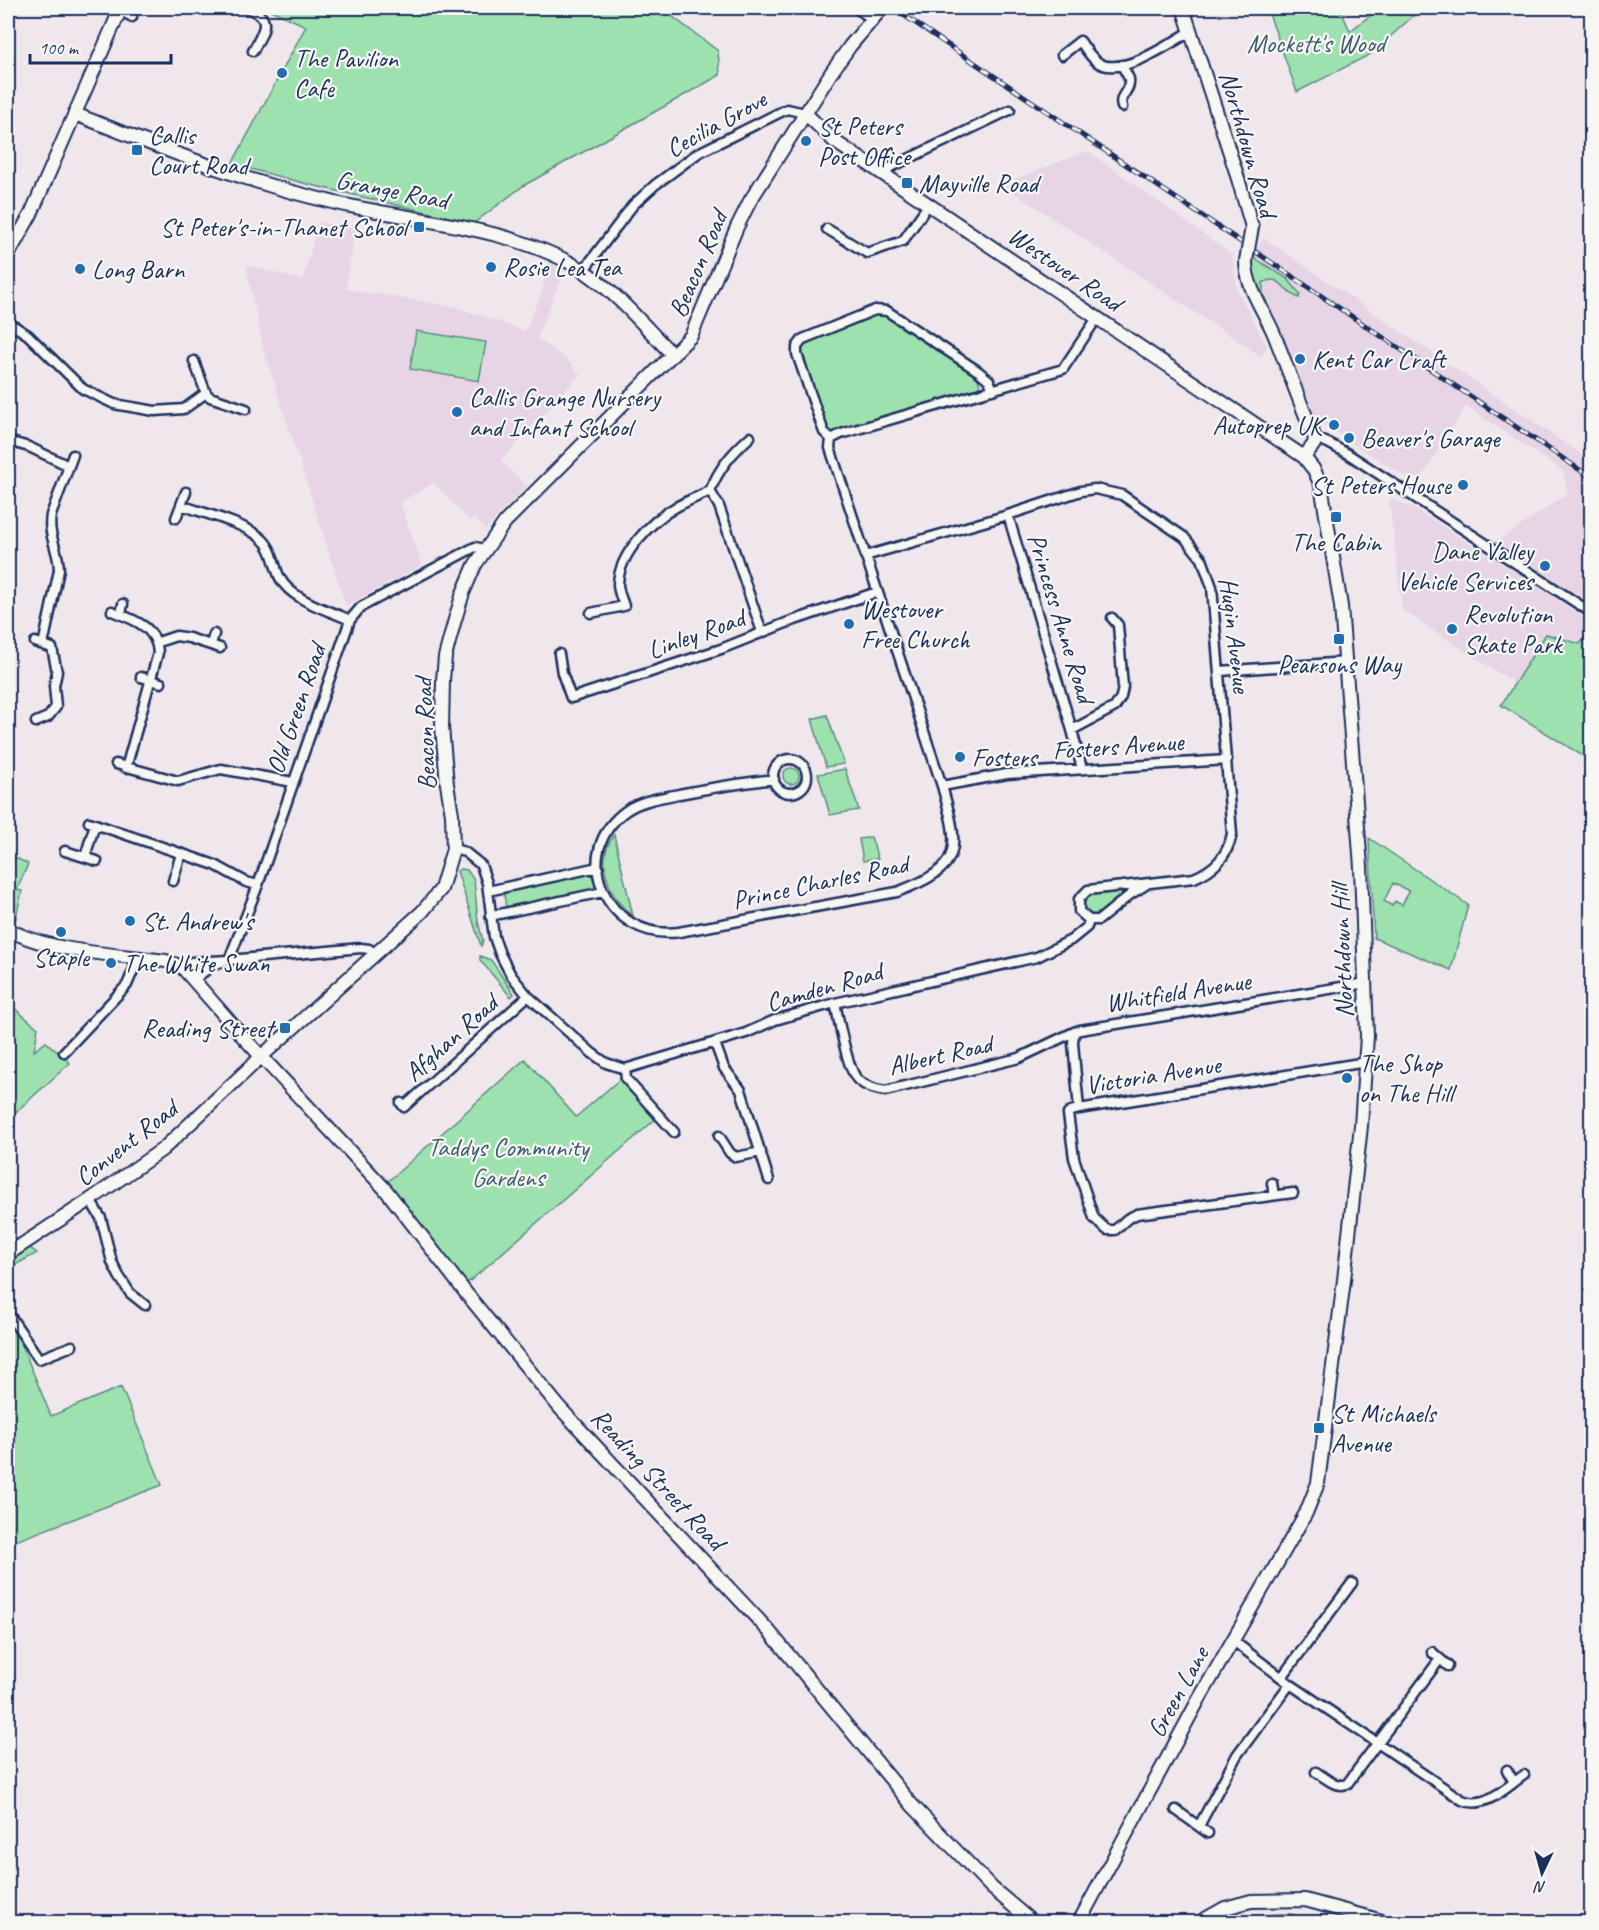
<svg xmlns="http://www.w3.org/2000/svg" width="1599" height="1930" font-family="Caveat,sans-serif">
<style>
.built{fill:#e7d5e5}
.green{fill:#9de2ae;stroke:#5c8886;stroke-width:1.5;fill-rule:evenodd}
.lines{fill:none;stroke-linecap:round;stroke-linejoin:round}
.street-casing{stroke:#1b2f5e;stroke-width:13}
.secondary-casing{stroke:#1b2f5e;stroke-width:16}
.street{stroke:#f6f6f2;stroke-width:8}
.secondary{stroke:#f6f6f2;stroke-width:12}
.rail-casing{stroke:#1b2f5e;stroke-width:5}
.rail{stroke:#f6f6f2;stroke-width:3;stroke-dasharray:9;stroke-linecap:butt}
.secondary-bridge-casing{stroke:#1b2f5e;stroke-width:16;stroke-linecap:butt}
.secondary-bridge{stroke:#f6f6f2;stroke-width:12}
.poi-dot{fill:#1f6fb2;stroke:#f6f6f2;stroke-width:2}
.labels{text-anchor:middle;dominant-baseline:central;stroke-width:4.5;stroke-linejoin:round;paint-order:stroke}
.park-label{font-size:26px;fill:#3c5c72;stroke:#f6f6f2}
.poi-label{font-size:26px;fill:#1b2f5e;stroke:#f6f6f2;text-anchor:start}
.street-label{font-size:26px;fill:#1b2f5e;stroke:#f6f6f2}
</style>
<rect width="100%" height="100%" fill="#efe7ec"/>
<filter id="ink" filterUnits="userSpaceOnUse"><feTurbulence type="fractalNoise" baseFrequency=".0167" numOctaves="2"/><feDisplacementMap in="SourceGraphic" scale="12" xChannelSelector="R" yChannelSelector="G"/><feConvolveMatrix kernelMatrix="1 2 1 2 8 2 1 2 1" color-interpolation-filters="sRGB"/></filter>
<g filter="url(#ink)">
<path class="built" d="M 1088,151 L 1232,255 L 1237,290 L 1267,346 L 1261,356 L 1001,184 Z
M 318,222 L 355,229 L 346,289 L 456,307 L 525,331 L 542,292 L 548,262 L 565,270 L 537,338 L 565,358 L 580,374 L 501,461 L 527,487 L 498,515 L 486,530 L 474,518 L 470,521 L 434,483 L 400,502 L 422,565 L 346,606 L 263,347 L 246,265 L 303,280 Z
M 1264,238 L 1591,461 L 1591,604 L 1497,542 L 1568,493 L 1563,471 L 1466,406 L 1422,477 L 1409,479 L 1314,419 L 1263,303 L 1252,256 Z
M 1389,498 L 1413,508 L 1531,582 L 1591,622 L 1591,630 L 1580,644 L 1546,635 L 1514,683 L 1402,610 Z"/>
<path class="green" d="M 266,8 L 661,8 L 718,51 L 720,75 L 523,186 L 474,223 L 307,184 L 232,164 L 306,26 Z
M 1267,8 L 1340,8 L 1350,31 L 1380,8 L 1422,8 L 1371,54 L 1297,92 Z
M 1251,256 L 1288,279 L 1300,294 L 1299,298 C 1285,294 1280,272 1263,283 L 1263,293 L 1267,303 L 1265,309 L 1251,268 Z
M 876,314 L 884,314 L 977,377 L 980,385 L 977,391 L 838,431 L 828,432 L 825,429 L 801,356 L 802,348 L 815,338 Z
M 416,331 L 486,342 L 479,381 L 410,369 Z
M 1591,630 L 1592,749 L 1586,758 L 1501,705 L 1546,634 L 1580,644 Z
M 827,715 L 844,764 L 826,767 L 812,719 Z
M783 776a8 8 0 1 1 16 0a8 8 0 1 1-16 0Z
M 845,769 L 859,810 L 830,815 L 818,774 Z
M 614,835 L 633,916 C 609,898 594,861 614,835 Z
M 871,837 L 878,859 L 863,861 L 859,839 Z
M 1369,838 L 1468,905 L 1451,970 L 1374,938 ZM 1393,883 L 1409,891 L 1402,905 L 1395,901 L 1392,906 L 1384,901 Z
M 14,857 L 28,864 L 17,890 L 22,891 L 14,926 L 8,923 L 8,870 Z
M 460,869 L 467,870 L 474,880 L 478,922 L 483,941 L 481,946 L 457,871 Z
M 588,874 L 593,876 C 597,881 597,886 591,889 L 506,908 L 504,893 Z
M 1128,889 L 1128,892 L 1098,916 L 1088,914 L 1083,909 L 1084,898 L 1089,893 Z
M 480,956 L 491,960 L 514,994 L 511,997 L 480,960 Z
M 8,1003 L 38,1028 L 34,1051 L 46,1042 L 70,1063 L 8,1119 Z
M 525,1059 L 576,1117 L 620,1079 L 657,1118 L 470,1281 L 463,1285 L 385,1184 Z
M 8,1233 L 37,1253 L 8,1269 Z
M 8,1312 L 51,1416 L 121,1387 L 162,1485 L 8,1544 Z
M 1280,1914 L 1291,1914 L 1326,1922 L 1214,1922 L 1217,1920 C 1239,1919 1259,1915 1280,1914 Z"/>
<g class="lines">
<g class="street-casing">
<path id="street" d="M 248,8 C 274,19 263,31 253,51
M 856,8 L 872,19
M 120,10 L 132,17
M 1062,55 L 1080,41 C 1086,49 1093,62 1103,65 C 1128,73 1169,44 1190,32
M 1122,107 C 1118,94 1131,92 1129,79 C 1128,75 1124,70 1122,65
M 881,172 L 1010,110
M 827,229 L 867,253 L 903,241 L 928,205
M 583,271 L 633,205 L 655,185 L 698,153 L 787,109 L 805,113
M 8,322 L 28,335 L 83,389 L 114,404 L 155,411 L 184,409 L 206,393
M 194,361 L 206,393 L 210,397 L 246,409
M 1315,438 L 1328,443 L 1348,454 L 1592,613
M 831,439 L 824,432 L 821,424 L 797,354 L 797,347 L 803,339 L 875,310 L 887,311 L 978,371 L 989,380 L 993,390
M 831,439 L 841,434 L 1063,369 L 1097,318
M 8,441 L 29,447 L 69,466
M 710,491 L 719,506 L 762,632
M 181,505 C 203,513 244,523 261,538 C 274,549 273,564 280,578 C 291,600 328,610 350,620
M 1008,515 L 1072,730 L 1082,769
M 176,518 L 186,492
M 865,556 L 1008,515 L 1081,491 L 1095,489 L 1122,495 L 1184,537 L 1202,559 L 1212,587 L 1232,834 C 1227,857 1215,869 1194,878 L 1088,890 L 1079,899 L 1079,911 L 1089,920 L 1099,920 L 1131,894 L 1147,884
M 112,611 C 133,619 157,627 158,653 L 126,768
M 591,613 L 624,606 C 622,599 618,592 618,584 C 619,554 651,521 676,507 C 687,501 699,496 710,491 C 719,468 732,453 750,437
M 121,614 L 123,604
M 35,642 L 52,648 L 57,672 L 54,686 L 56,707 L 48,717 L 36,722
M 158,642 L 176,636 L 189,638 L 220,648
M 211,644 L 214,634
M 43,645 L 59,570 C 59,550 47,535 51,515 L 73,455
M 559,654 L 562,673 L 571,698 L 721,649 L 786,623 L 877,592
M 1220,671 L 1346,662
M 141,677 L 161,683
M 1072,730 L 1115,707 L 1121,697 L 1123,687 L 1118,625 L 1112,618
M773 776a17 17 0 1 1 34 0a17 17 0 1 1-34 0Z
M 116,764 L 178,781 L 221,769 L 293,782
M 774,779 C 742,783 710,788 679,794 C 661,798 642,800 627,810 C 566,853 607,942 679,932 L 897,892 C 964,867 960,849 942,786 L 830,448 L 831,439
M 942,786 L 1007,774 L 1227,760
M 89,822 L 215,865 L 246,882 L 258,885
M 453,849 L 465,852 L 481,865 L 487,883 L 494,937 L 500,954 L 511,975 L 528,996 L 592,1053 L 606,1063 L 625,1069 L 746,1033 L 775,1020 L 835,1003 L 1037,957 L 1071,940 L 1087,927 L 1089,920
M 65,851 L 97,861
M 85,857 L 95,824
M 173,881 L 181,854
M 488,891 L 598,867
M 490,916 L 603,892
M 182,967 L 191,962 L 229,960 L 361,948 L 369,949 L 376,954
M 193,980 L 213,965 L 229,960 L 258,885 L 350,620 L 361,607 L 475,547 L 485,549
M 835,1003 C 839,1020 847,1070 858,1080 C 866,1087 875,1089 885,1091 L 1019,1058 L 1074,1032
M 715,1043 L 724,1068 L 741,1090 L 769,1180
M 64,1052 L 127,985 L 139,957
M 625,1069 L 626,1079 L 674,1132
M 401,1103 L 404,1107 L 528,996
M 1079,1109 L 1073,1043 L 1074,1032 L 1080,1030 L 1366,983
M 719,1136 L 730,1153 L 736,1157 L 761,1152
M 1272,1183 L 1274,1195
M 1293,1193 L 1137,1214 L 1127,1219 L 1115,1230 L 1107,1230 L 1094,1218 L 1074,1158 L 1068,1114 L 1071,1111 L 1079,1109 L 1366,1062
M 90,1200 L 101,1218 L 112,1262 L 119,1276 L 130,1293 L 145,1305
M 8,1313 L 39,1359 L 72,1346
M 1232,1640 L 1290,1684 L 1462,1800 C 1485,1810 1505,1788 1524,1775
M 1432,1652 L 1448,1666
M 1282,1677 L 1352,1583
M 1507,1770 L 1514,1782
M 1316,1772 C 1326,1778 1335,1788 1347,1784 L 1440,1659
M 1176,1810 L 1208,1833
M 1199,1826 L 1237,1755 L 1290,1684"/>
</g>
<g class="secondary-casing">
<path id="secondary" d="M 1183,8 L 1236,172 L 1252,227
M 805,113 L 834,141 L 1304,457 L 1314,470 L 1321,485 L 1341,606 L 1361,867 L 1367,1036 L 1361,1126 L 1344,1280 L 1318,1483 L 1306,1513 L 1198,1701 L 1079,1922
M 75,114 C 159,147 243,182 332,202 C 411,221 514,226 584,271 C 618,294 644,326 673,355
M 8,255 L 31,214 L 121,8
M 1246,261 C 1246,288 1264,310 1274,334 C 1288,369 1300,404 1315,438 L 1314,444 L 1304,457
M 8,929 C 50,953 118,954 166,961 L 182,967 L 245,1039 L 385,1189 L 466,1293 L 560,1408 L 769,1631 L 912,1805 L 992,1888 L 1032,1922
M 8,1254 L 90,1200 L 163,1149 L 262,1056 L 422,912 L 441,889 L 453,849 L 452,814 L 447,784 L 442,727 L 443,680 L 445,657 L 454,623 L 463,593 L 475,565 L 505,522 L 691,336 L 737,227 L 750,201 L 831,73 L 850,46 L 882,8
M 1200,1922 L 1225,1908 L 1251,1901 L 1305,1900 L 1386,1922"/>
</g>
<use href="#street" class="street"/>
<use href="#secondary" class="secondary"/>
<g class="rail-casing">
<path id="rail" d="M 893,8 L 1592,478"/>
</g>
<use href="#rail" class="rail"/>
<g class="secondary-bridge-casing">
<path id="secondary-bridge" d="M 1246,261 L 1252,227"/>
</g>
<use href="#secondary-bridge" class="secondary-bridge"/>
</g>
</g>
<g class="poi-dot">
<circle cx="282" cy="73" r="6"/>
<circle cx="806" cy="141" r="6"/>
<rect x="131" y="144" width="12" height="12" rx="3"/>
<rect x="901" y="177" width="12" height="12" rx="3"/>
<rect x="413" y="221" width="12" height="12" rx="3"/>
<circle cx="491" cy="267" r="6"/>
<circle cx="80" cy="269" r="6"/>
<circle cx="1300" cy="359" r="6"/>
<circle cx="457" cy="412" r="6"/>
<circle cx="1334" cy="425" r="6"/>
<circle cx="1349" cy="438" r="6"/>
<circle cx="1463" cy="485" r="6"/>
<rect x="1330" y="511" width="12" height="12" rx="3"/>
<circle cx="1545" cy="566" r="6"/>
<circle cx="849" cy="624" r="6"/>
<circle cx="1452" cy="629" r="6"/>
<rect x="1333" y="633" width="12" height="12" rx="3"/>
<circle cx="960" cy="757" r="6"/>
<circle cx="130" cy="921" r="6"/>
<circle cx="61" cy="932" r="6"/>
<circle cx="111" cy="963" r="6"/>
<rect x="279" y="1022" width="12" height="12" rx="3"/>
<circle cx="1347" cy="1078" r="6"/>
<rect x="1313" y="1422" width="12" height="12" rx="3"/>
</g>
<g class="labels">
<g class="park-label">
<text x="1316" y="43">Mockett's Wood</text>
<text x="508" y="1147">Taddys Community<tspan x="508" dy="30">Gardens</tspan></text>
</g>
<g class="poi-label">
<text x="294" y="58">The Pavilion<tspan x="294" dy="30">Cafe</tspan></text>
<text x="818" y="126">St Peters<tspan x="818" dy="30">Post Office</tspan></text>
<text x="149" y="135">Callis<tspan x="149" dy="30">Court Road</tspan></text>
<text x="919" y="183">Mayville Road</text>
<text x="407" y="227" text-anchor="end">St Peter's-in-Thanet School</text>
<text x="503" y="267">Rosie Lea Tea</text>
<text x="92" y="269">Long Barn</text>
<text x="1312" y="359">Kent Car Craft</text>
<text x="469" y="397">Callis Grange Nursery<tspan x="469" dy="30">and Infant School</tspan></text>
<text x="1322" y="425" text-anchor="end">Autoprep UK</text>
<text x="1361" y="438">Beaver's Garage</text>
<text x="1451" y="485" text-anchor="end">St Peters House</text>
<text x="1336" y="542" text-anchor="middle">The Cabin</text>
<text x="1533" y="551" text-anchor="end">Dane Valley<tspan x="1533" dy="30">Vehicle Services</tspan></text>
<text x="861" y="609">Westover<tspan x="861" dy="30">Free Church</tspan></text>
<text x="1464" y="614">Revolution<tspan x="1464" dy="30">Skate Park</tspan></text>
<text x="1339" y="664" text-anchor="middle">Pearsons Way</text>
<text x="972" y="757">Fosters</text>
<text x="142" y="921">St. Andrew's</text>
<text x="61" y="957" text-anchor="middle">Staple</text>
<text x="123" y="963">The White Swan</text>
<text x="273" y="1028" text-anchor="end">Reading Street</text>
<text x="1359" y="1063">The Shop<tspan x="1359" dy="30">on The Hill</tspan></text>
<text x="1331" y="1413">St Michaels<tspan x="1331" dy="30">Avenue</tspan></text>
</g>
<g class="street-label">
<text transform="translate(716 124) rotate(-29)">Cecilia Grove</text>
<text transform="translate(1248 144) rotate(74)">Northdown Road</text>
<text transform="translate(392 190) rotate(11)">Grange Road</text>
<text transform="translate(698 264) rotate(-67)">Beacon Road</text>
<text transform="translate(1065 269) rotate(34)">Westover Road</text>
<text transform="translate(1061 618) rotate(73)">Princess Anne Road</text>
<text transform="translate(696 634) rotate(-20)">Linley Road</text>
<text transform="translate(1235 635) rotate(83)">Hugin Avenue</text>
<text transform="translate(296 709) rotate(-71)">Old Green Road</text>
<text transform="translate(425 734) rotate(-92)">Beacon Road</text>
<text transform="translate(1118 746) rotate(-4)">Fosters Avenue</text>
<text transform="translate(820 882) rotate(-12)">Prince Charles Road</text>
<text transform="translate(1342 951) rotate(-92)">Northdown Hill</text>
<text transform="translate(824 987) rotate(-16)">Camden Road</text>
<text transform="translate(1178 992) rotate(-9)">Whitfield Avenue</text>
<text transform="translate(451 1038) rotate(-42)">Afghan Road</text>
<text transform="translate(940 1055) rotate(-13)">Albert Road</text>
<text transform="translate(1153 1075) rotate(-9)">Victoria Avenue</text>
<text transform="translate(126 1143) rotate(-38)">Convent Road</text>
<text transform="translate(658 1479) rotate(47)">Reading Street Road</text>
<text transform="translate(1178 1692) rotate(-61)">Green Lane</text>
</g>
</g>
<rect width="1599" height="1930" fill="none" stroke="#f6f6f2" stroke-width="30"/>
<rect x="15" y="15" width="1569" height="1900" fill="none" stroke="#1b2f5e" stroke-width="2" filter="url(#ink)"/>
<g transform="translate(1542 1873) rotate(185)" stroke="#f6f6f2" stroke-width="4.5" paint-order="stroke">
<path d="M0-4.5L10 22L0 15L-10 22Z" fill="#1b2f5e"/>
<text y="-9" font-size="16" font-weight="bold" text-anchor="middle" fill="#1b2f5e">N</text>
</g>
<path d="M30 54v9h141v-9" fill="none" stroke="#1b2f5e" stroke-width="3"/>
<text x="39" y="54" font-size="18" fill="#1b2f5e" stroke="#f6f6f2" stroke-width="4.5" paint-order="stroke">100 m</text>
</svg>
